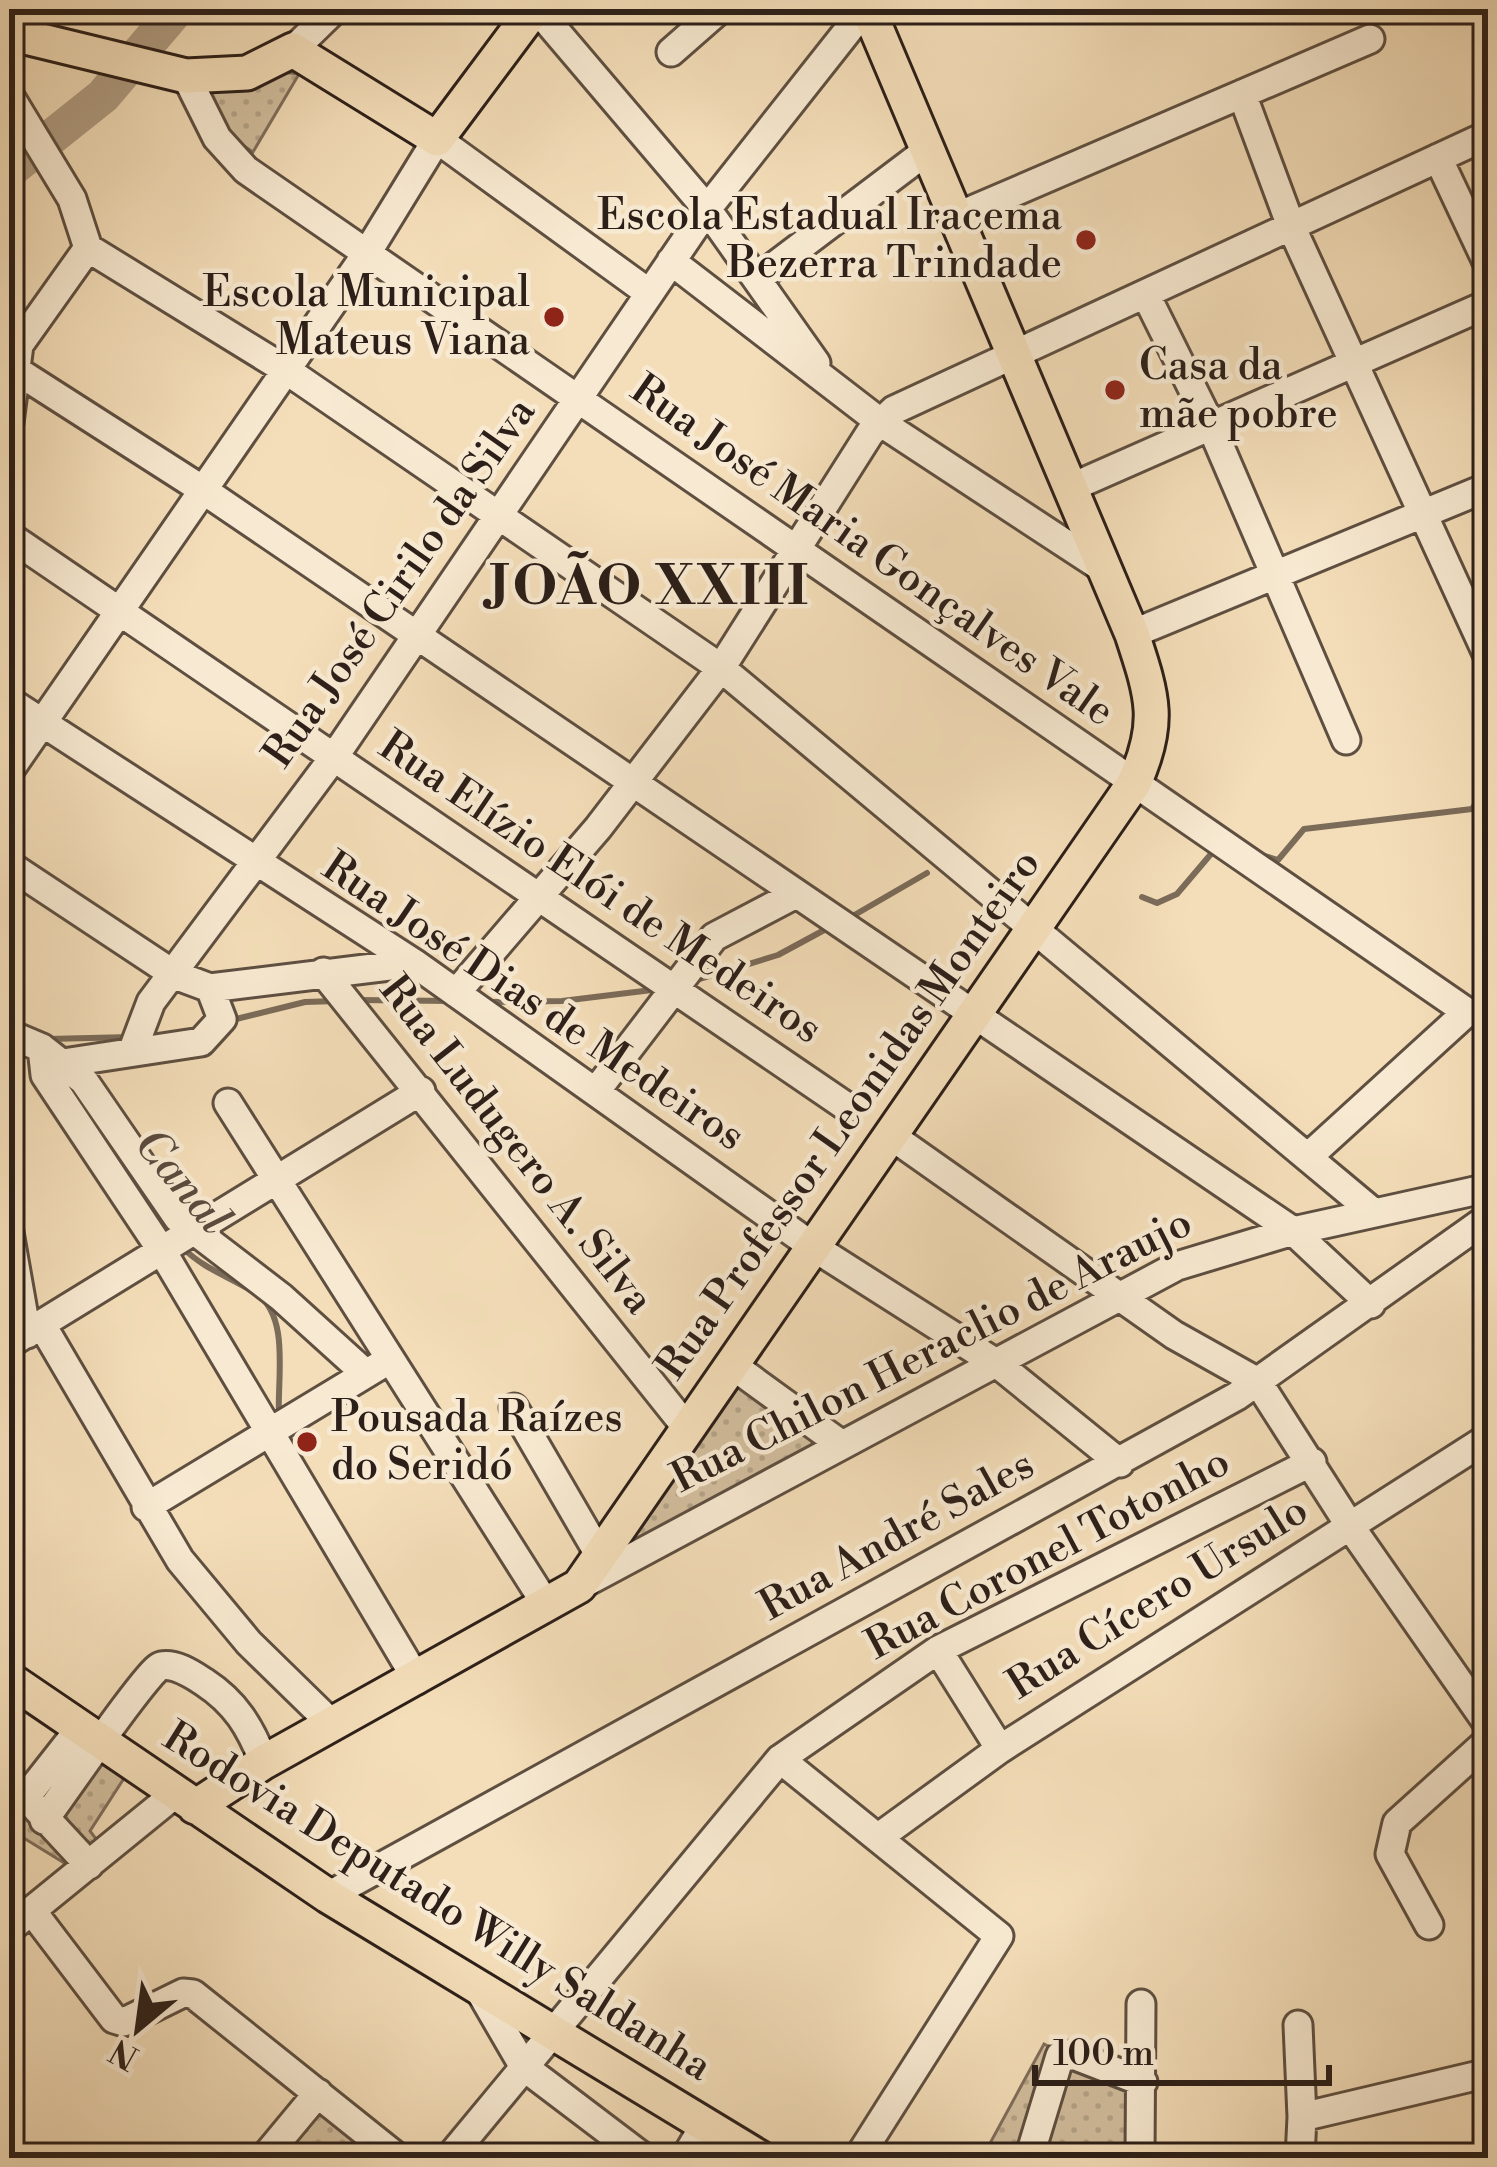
<svg xmlns="http://www.w3.org/2000/svg" width="1497" height="2167" font-family="'Libre Bodoni',serif">
<style>
.park{fill:url(#park-dots);stroke:#7f6e5c;stroke-width:3}
.lines{fill:none;stroke-linecap:round;stroke-linejoin:round}
.stream{stroke:#7b6b59;stroke-width:6}
.river{stroke:#b09d83;stroke-width:36}
.minor-casing{stroke:#5e4f41;stroke-width:33}
.major-casing{stroke:#2c1f19;stroke-width:39}
.minor{stroke:#f8ead2;stroke-width:27}
.major{stroke:#f4deb9;stroke-width:33}
.poi-dot{fill:#8f2418;stroke:#f8ead2;stroke-width:4.5}
.labels{text-anchor:middle;dominant-baseline:central;stroke-width:9;stroke-linejoin:round;paint-order:stroke}
.poi-label{font-size:42px;fill:#2c1f19;stroke:#f8ead2;text-anchor:end}
.street-label{font-size:42px;fill:#2c1f19;stroke:#f8ead2}
.water-label{font-size:45px;font-style:italic;fill:#5a4b3e;stroke:#f8ead2}
.district-label{font-size:54px;font-weight:bold;letter-spacing:3px;fill:#2c1f19;stroke:#f8ead2}
</style>
<defs>
<pattern id="park-dots" width="8" height="8" patternUnits="userSpaceOnUse" patternTransform="scale(3)"><rect width="8" height="8" fill="#d2be9e"/><path d="M2 2h.1M6 6h.1" fill="none" stroke="#b4a388" stroke-width="1.8" stroke-linecap="round"/></pattern>
</defs>
<rect width="100%" height="100%" fill="#f4deb9"/>
<filter id="stains"><feTurbulence type="fractalNoise" baseFrequency=".00167" numOctaves="4"/><feColorMatrix values="0 0 0 0 .2 0 0 0 0 .09 0 0 0 0 .02 0 0 0 .5 -.17"/></filter>
<radialGradient id="worn" r=".72"><stop offset=".6" stop-color="#630" stop-opacity="0"/><stop offset="1" stop-color="#630" stop-opacity=".3"/></radialGradient>
<path class="park" d="M 272,71 L 299,74 L 253,152 C 228,137 209,111 208,80 Z
M 740,1383 L 819,1446 L 623,1551 Z
M 69,1732 L 130,1769 L 90,1831 L 102,1847 L 66,1864 L 9,1829 L 9,1809 Z
M 1044,2044 L 1143,2095 L 1136,2158 L 982,2158 Z
M 318,2112 L 375,2158 L 282,2158 Z"/>
<g class="lines">
<path class="stream" d="M 1258,854 L 1278,860 L 1304,829 L 1472,809 L 1488,784
M 1142,897 L 1157,903 L 1177,894 L 1211,854 L 1222,853
M 851,917 L 927,873
M 690,982 L 778,955 L 828,928
M 356,1000 L 451,1001
M 488,1002 L 562,1001 L 660,989
M 232,1020 L 305,1002 L 337,1001
M 48,1039 L 131,1037
M 92,1121 L 172,1232
M 183,1248 C 205,1270 231,1277 257,1294 C 290,1317 277,1379 279,1414"/>
<path class="river" d="M 9,171 L 103,96 L 177,9"/>
<g class="minor-casing">
<path id="minor" d="M 537,9 L 707,209 L 816,363
M 293,50 L 335,9
M 671,52 L 720,9
M 186,76 L 217,138 L 246,170 L 1467,1012 L 1308,1157
M 1242,94 L 1291,226 L 1488,656
M 9,95 L 72,199 L 88,248
M 1438,158 L 1488,264
M 956,217 L 1370,39
M 88,248 L 286,370 L 721,668 L 1373,1212
M 671,261 L 880,422 L 1104,569
M 760,277 L 928,150
M 1146,295 L 1211,426 L 1346,740
M 14,369 L 203,490 L 1293,1231 L 1371,1304
M 9,423 L 19,345 L 88,248
M 1070,488 L 1488,304
M 9,536 L 847,1107
M 1132,634 L 1488,487
M 9,701 L 414,963 L 815,1248 L 999,1365 L 1120,1463
M 9,771 L 367,253 L 437,139 L 649,293
M 9,865 L 175,975 L 210,988 L 414,963
M 323,972 L 687,1428
M 456,993 L 598,828 L 721,668 L 870,433 L 894,410 L 1488,135
M 9,1034 L 42,1048 L 84,1081 L 178,1218 L 281,1297 L 365,1373
M 42,1048 L 45,1075 L 162,1251 L 417,1680
M 132,1052 L 151,1002 L 334,757 L 707,209 L 865,9
M 63,1063 L 201,1042 L 222,1019 L 210,988
M 596,1091 L 714,937 L 794,895
M 228,1103 L 547,1606
M 890,1135 L 1174,1335 L 1258,1382 L 1350,1526 L 1488,1724
M 9,1232 L 27,1334
M 42,1325 L 180,1560 L 249,1643 L 333,1725
M 9,1344 L 421,1091
M 732,1365 L 842,1445
M 514,1408 L 600,1556
M 146,1507 L 379,1366
M 579,1586 L 1177,1266 L 1293,1231 L 1488,1188
M 938,1650 L 1000,1749
M 81,1727 L 26,1797 L 89,1865
M 780,1759 L 999,1936 L 858,2158
M 44,1820 C 61,1798 149,1668 161,1666 C 176,1663 193,1675 204,1682 C 236,1703 250,1727 264,1762
M 879,1837 L 1000,1749 L 1488,1438
M 328,1896 L 1237,1396 L 1488,1218
M 32,1911 L 114,2019 L 124,2022 L 183,1993 L 193,1994 L 398,2158
M 1429,1925 L 1390,1854 L 1397,1823 L 1488,1741
M 9,1929 L 175,1794
M 481,1993 L 524,2067 L 644,2158
M 1298,2025 L 1302,2117
M 264,2158 L 318,2093
M 449,2158 L 780,1759 L 938,1650 L 1312,1462
M 685,2158 L 705,2124
M 1029,2158 L 1060,2056 L 1073,2055 L 1143,2082
M 1140,2158 L 1141,2004
M 1300,2158 L 1302,2117 L 1488,2073"/>
</g>
<g class="major-casing">
<path id="major" d="M 9,33 L 186,76 L 247,73 L 293,50 L 437,139 L 534,9
M 9,1679 L 328,1896 L 760,2158
M 195,1807 L 264,1762 L 579,1586 L 1134,783 C 1162,722 1152,695 1132,634 L 868,9"/>
</g>
<use href="#minor" class="minor"/>
<use href="#major" class="major"/>
</g>
<g class="poi-dot">
<circle cx="1086" cy="240" r="12"/>
<circle cx="554" cy="317" r="12"/>
<circle cx="1115" cy="390" r="12"/>
<circle cx="307" cy="1442" r="12"/>
</g>
<g class="labels">
<g class="poi-label">
<text x="1062" y="216">Escola Estadual Iracema<tspan x="1062" dy="48">Bezerra Trindade</tspan></text>
<text x="530" y="293">Escola Municipal<tspan x="530" dy="48">Mateus Viana</tspan></text>
<text x="1139" y="366" text-anchor="start">Casa da<tspan x="1139" dy="48">mãe pobre</tspan></text>
<text x="331" y="1418" text-anchor="start">Pousada Raízes<tspan x="331" dy="48">do Seridó</tspan></text>
</g>
<g class="street-label">
<text transform="translate(872 551) rotate(35)">Rua José Maria Gonçalves Vale</text>
<text transform="translate(400 583) rotate(-55)">Rua José Cirilo da Silva</text>
<text transform="translate(600 888) rotate(34)">Rua Elízio Elói de Medeiros</text>
<text transform="translate(533 1002) rotate(34)">Rua José Dias de Medeiros</text>
<text transform="translate(849 1115) rotate(-55)">Rua Professor Leonidas Monteiro</text>
<text transform="translate(516 1145) rotate(52)">Rua Ludugero A. Silva</text>
<text transform="translate(932 1351) rotate(-27)">Rua Chilon Heraclio de Araujo</text>
<text transform="translate(897 1536) rotate(-29)">Rua André Sales</text>
<text transform="translate(1048 1554) rotate(-28)">Rua Coronel Totonho</text>
<text transform="translate(1158 1598) rotate(-32)">Rua Cícero Ursulo</text>
<text transform="translate(437 1902) rotate(32)">Rodovia Deputado Willy Saldanha</text>
</g>
<g class="water-label">
<text transform="translate(182 1182) rotate(50)">Canal</text>
</g>
<g class="district-label">
<text x="650" y="588">JOÃO XXIII</text>
</g>
</g>
<rect width="1497" height="2167" fill="none" stroke="#f4deb9" stroke-width="48"/>
<rect x="12" y="12" width="1473" height="2143" fill="none" stroke="#2c1f19" stroke-width="6"/>
<rect x="24" y="24" width="1449" height="2119" fill="none" stroke="#2c1f19" stroke-width="3"/>
<g transform="translate(138 2029) rotate(209)" stroke="#f8ead2" stroke-width="9" paint-order="stroke">
<path d="M0-9L21 45L0 30L-21 45Z" fill="#2c1f19"/>
<text y="-18" font-size="33" font-weight="bold" text-anchor="middle" fill="#2c1f19">N</text>
</g>
<path d="M1035 2065v18h294v-18" fill="none" stroke="#2c1f19" stroke-width="6"/>
<text x="1053" y="2065" font-size="36" fill="#2c1f19" stroke="#f8ead2" stroke-width="9" paint-order="stroke">100 m</text>
<rect width="100%" height="100%" filter="url(#stains)"/>
<rect width="100%" height="100%" fill="url(#worn)"/>
</svg>
